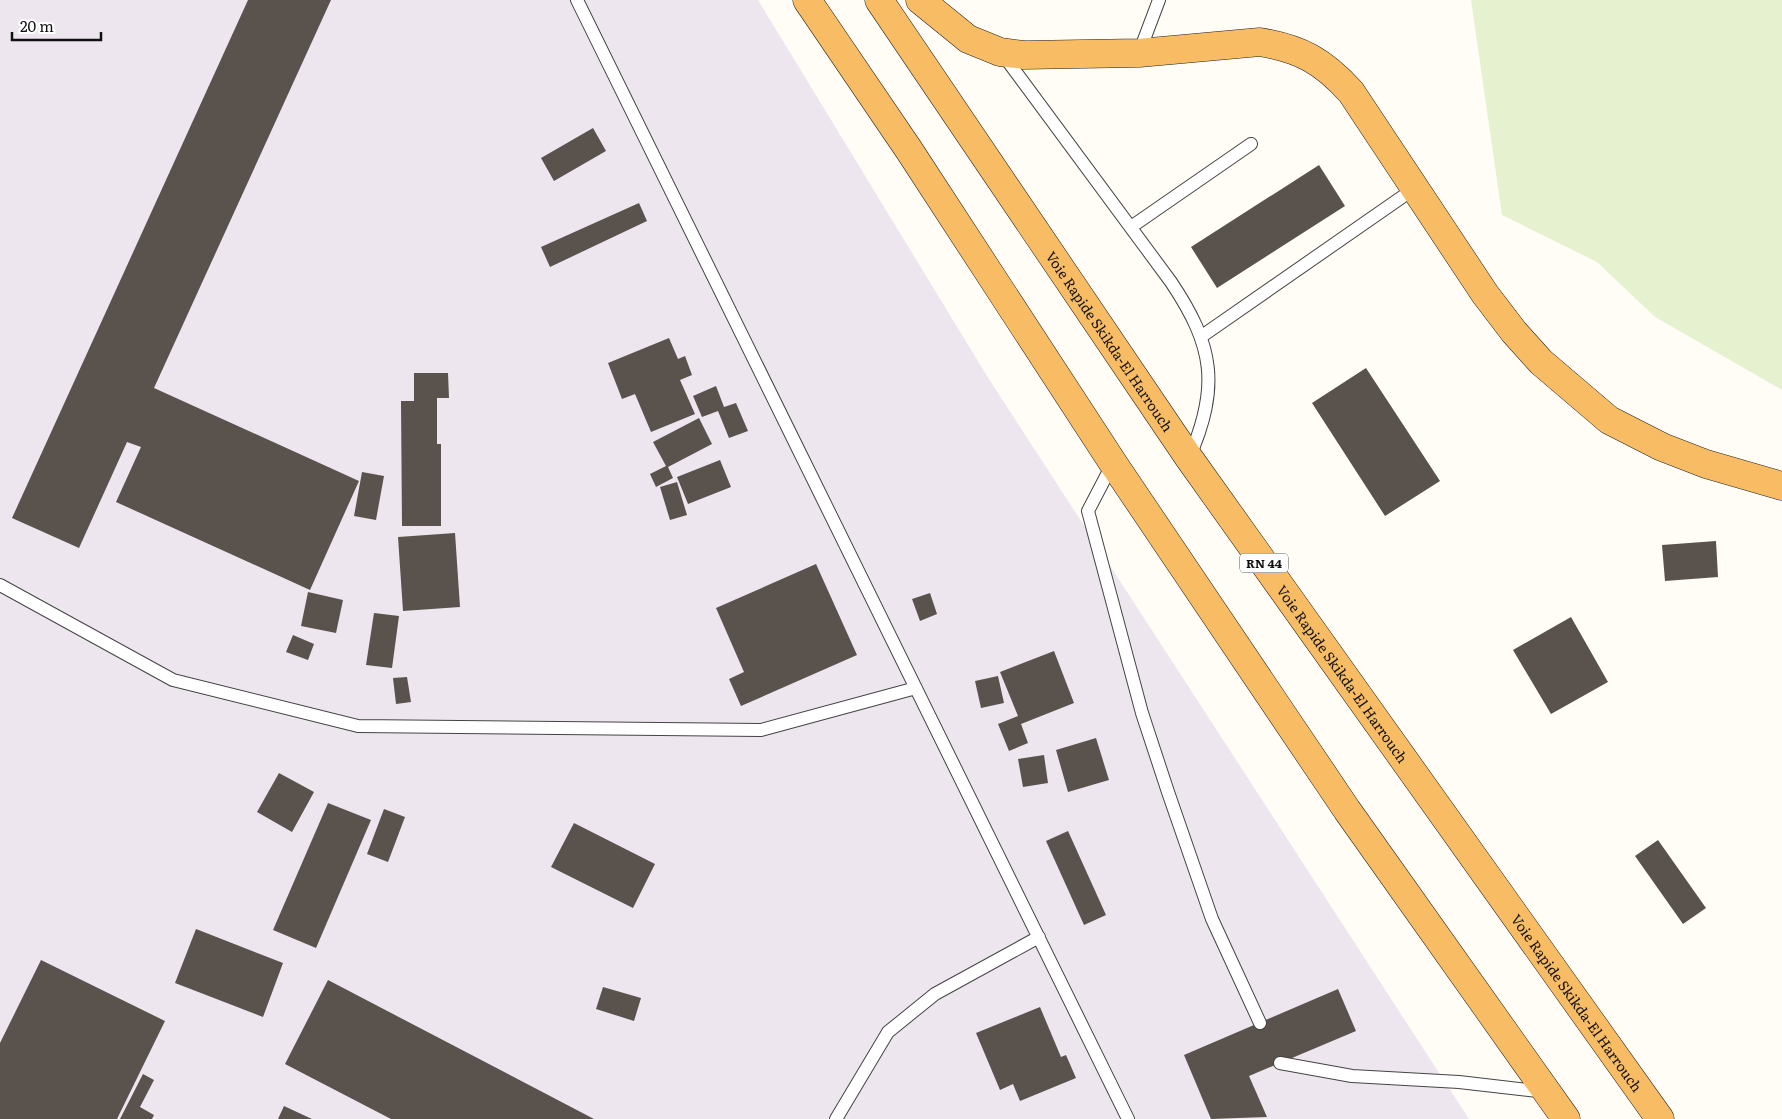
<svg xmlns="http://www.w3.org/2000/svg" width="1782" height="1119" font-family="Literata,serif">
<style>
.industrial{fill:#eee6ef}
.pitch{fill:#e6f2cf}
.building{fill:#5a524d}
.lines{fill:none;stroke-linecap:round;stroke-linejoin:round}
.service-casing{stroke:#444;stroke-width:14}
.trunk-casing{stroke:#222;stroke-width:29}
.service{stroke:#fff;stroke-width:12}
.trunk{stroke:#f7bc64;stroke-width:28}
.labels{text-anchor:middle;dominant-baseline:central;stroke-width:5;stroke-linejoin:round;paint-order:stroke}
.shield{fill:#fff;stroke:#585858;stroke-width:1}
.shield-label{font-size:12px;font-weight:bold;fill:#111}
.street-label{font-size:14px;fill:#111;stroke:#fff}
</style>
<rect width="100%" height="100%" fill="#fffdf5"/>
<path class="industrial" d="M 0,0 L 758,0 L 987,376 L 1469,1119 L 0,1119 Z"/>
<path class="pitch" d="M 1471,0 L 1782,0 L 1782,390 L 1655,317 L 1597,262 L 1502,215 Z"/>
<path class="building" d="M 248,0 L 331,0 L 154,388 L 359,481 L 310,590 L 116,502 L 141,447 L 127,442 L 79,548 L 12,518 Z
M 593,128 L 606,151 L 554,181 L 541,158 Z
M 1319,165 L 1345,206 L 1217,288 L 1191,247 Z
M 639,203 L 647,221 L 550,267 L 541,247 Z
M 669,338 L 678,359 L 685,356 L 692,375 L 680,380 L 695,414 L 651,432 L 635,394 L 622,399 L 608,363 Z
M 1366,368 L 1440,481 L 1385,516 L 1312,403 Z
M 414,373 L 448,373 L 449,398 L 437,398 L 437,444 L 441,444 L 441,526 L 402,526 L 401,401 L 414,401 Z
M 716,386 L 724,407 L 736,403 L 748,431 L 729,438 L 718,411 L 702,417 L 693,396 Z
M 699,418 L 712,444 L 668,467 L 673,478 L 656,487 L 650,474 L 666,466 L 653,442 Z
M 720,460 L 731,487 L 688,504 L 677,477 Z
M 362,472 L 384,476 L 376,520 L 354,516 Z
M 677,482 L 687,515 L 670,520 L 660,487 Z
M 455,533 L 460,607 L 403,611 L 398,537 Z
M 1716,541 L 1718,577 L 1665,581 L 1662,545 Z
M 816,564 L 857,655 L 741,706 L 729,679 L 744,672 L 716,608 Z
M 308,592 L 343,600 L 336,633 L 301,626 Z
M 930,593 L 937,614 L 920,621 L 912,599 Z
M 374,613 L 399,616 L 392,668 L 366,665 Z
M 1571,617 L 1608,682 L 1551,714 L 1513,650 Z
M 293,635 L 314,644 L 308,660 L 286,652 Z
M 1054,651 L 1074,703 L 1021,724 L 1028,743 L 1009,751 L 998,724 L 1018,716 L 1000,672 Z
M 998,676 L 1004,703 L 981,708 L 975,681 Z
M 407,677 L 411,702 L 396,704 L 393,678 Z
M 1096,738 L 1109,780 L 1068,792 L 1056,750 Z
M 1044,755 L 1048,783 L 1023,787 L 1018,759 Z
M 279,773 L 314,792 L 292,832 L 257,812 Z
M 328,803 L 371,820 L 316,948 L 273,930 Z
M 384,809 L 405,817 L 388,862 L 367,854 Z
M 574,823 L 655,864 L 633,908 L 551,867 Z
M 1068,831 L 1106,915 L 1084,925 L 1046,841 Z
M 1658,840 L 1706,908 L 1683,924 L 1635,856 Z
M 196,929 L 283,963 L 263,1017 L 175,983 Z
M 41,960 L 165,1021 L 117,1119 L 0,1119 L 0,1043 Z
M 328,980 L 594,1119 L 391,1119 L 285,1064 Z
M 603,987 L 641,998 L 634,1021 L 596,1009 Z
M 1338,989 L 1356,1031 L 1249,1076 L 1267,1117 L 1211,1119 L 1184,1055 Z
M 1040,1007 L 1061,1057 L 1066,1055 L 1076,1078 L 1020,1101 L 1013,1084 L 1000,1090 L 976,1033 Z
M 143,1074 L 154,1080 L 140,1107 L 154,1115 L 152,1119 L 120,1119 Z
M 284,1106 L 312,1119 L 278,1119 Z"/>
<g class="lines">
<g class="service-casing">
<path id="service" d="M 577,0 L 1128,1119
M 1139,53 L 1159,0
M 1004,56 L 1171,282 C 1214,346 1220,387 1189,458
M 1131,227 L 1251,144
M 1202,336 L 1415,188
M 1113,463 L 1088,511 L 1142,713 L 1168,792 L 1212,919 L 1260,1023
M 0,585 L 173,680 L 358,726 L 761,730 L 916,688
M 1280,1063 L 1352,1076 L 1459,1082 L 1546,1092
M 836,1119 L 888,1032 L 935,994 L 1039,937"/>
</g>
<g class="trunk-casing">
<g id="trunk">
<path d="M 807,0 L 909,150 L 1113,463 L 1347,810 L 1566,1119"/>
<path id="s1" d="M 879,0 L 1189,458 L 1660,1119"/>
<path d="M 920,0 L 968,39 L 1000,52 L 1024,55 L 1139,53 L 1260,42 C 1301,49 1323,61 1351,92 L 1485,294 L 1514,332 L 1541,362 L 1609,420 L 1662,447 L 1706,464 L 1782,486"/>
</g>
</g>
<use href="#service" class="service"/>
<use href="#trunk" class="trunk"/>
</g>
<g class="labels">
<rect class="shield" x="1240" y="553.5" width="48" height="19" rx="4"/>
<g class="shield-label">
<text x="1264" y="563">RN 44</text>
</g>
<g class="street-label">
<text stroke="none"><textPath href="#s1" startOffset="412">Voie Rapide Skikda-El Harrouch</textPath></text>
<text stroke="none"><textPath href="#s1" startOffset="818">Voie Rapide Skikda-El Harrouch</textPath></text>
<text stroke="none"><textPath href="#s1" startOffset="1222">Voie Rapide Skikda-El Harrouch</textPath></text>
</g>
</g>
<path d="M12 32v8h89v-8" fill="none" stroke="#111111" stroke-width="2.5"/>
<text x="20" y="32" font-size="15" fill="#111111" stroke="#ffffff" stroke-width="4" paint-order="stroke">20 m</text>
</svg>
